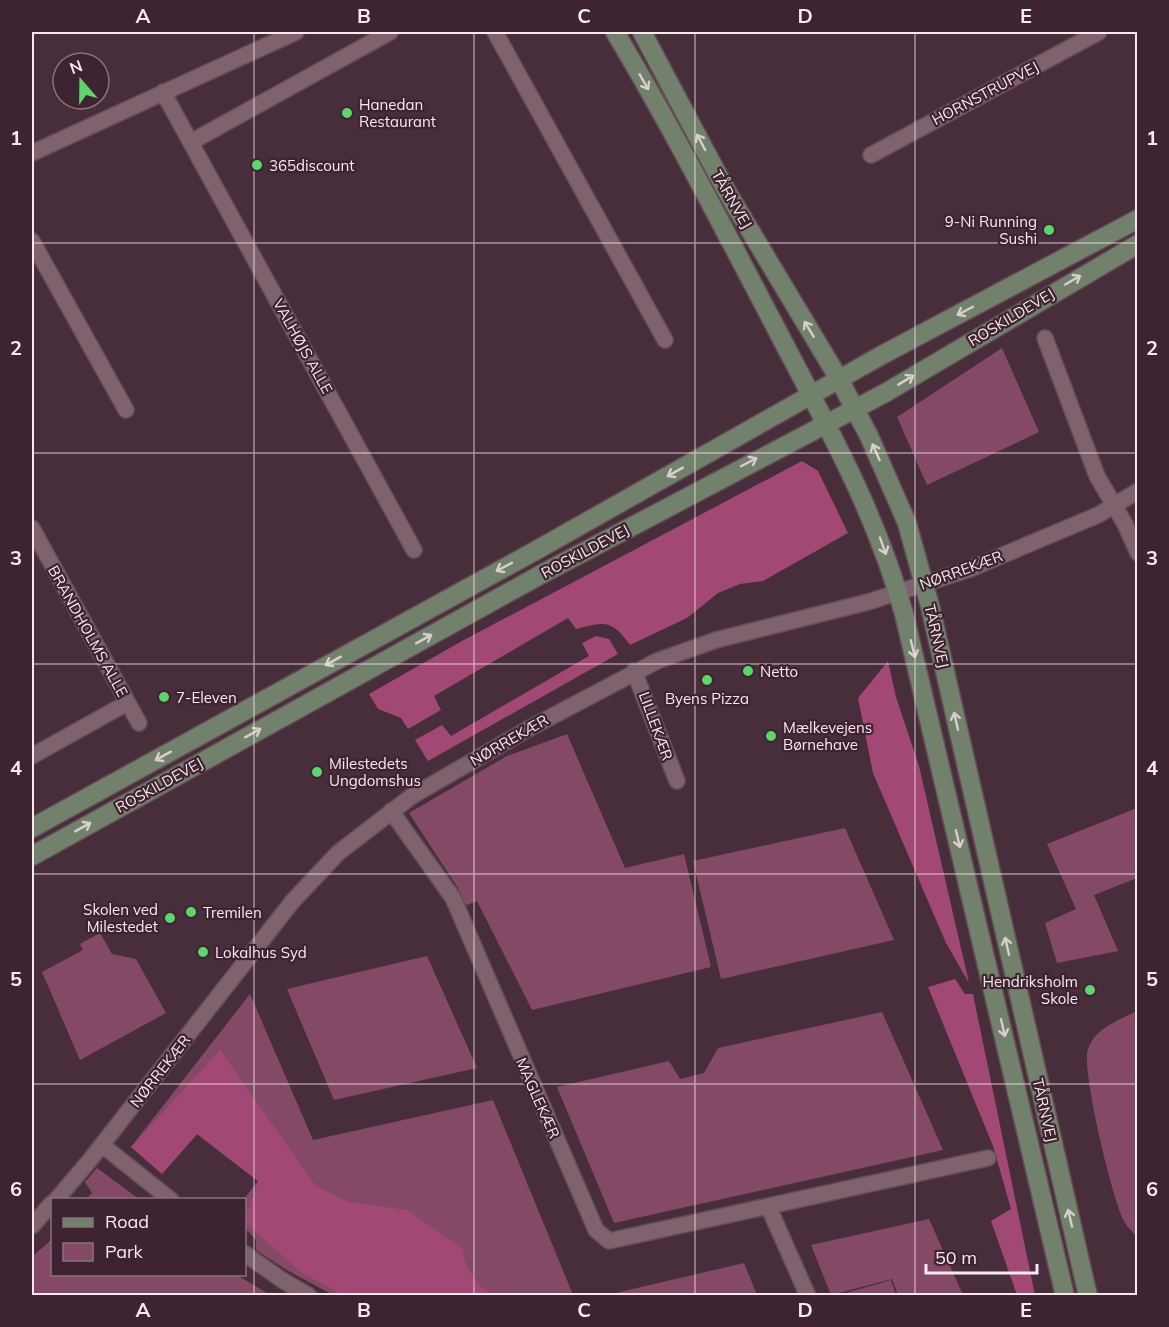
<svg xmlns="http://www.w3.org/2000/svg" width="1169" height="1327" font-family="Mulish,sans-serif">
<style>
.green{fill:#844a65}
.forest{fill:#a14874}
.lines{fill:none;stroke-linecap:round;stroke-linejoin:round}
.street-casing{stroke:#634d57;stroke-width:18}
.secondary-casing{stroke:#634d57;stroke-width:21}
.street{stroke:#80626f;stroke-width:15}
.secondary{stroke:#72816b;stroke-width:18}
.oneway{stroke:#d8cece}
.grid{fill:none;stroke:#fae8ef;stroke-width:1.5;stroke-opacity:0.55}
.poi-dot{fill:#5dd56c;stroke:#3d2430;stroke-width:2}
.labels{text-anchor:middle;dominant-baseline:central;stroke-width:4.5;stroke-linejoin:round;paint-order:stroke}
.street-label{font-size:15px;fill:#fae8ef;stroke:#3d2430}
.poi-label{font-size:15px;fill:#fae8ef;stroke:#3d2430;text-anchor:start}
.neatline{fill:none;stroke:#fae8ef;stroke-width:2}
.grid-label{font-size:20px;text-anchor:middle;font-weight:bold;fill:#fae8ef}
</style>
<rect width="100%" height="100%" fill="#482e3a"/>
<path class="green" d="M 1002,348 L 1039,432 L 927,485 L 897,417 Z
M 567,734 L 625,868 L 684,854 L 711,967 L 532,1010 L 477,901 L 464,906 L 458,888 L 409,813 L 507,756 Z
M 1137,808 L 1137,878 L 1094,895 L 1118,951 L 1057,963 L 1045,923 L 1076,909 L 1047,844 Z
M 845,828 L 894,940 L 721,979 L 693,861 Z
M 100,933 L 112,954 L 136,959 L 166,1013 L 80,1060 L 42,972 L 83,950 L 80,944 Z
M 427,956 L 477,1068 L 334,1100 L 287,989 Z
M 250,994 L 313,1140 L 493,1100 L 573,1295 L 333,1295 L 285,1269 L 256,1250 L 256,1240 L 245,1228 L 244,1199 L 258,1181 L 197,1134 L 162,1174 L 131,1147 Z
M 1137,1011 L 1137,1236 C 1131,1231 1126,1226 1123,1219 C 1112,1196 1081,1070 1088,1049 C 1095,1028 1119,1020 1137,1011 Z
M 882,1012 L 943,1150 L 614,1223 L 557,1087 L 669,1061 L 680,1079 L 704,1073 L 718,1048 Z
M 97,1168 L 139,1199 L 86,1199 L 92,1193 L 85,1182 Z
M 929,1219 L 963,1295 L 898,1295 L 892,1279 L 831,1295 L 811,1245 Z
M 52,1239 L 52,1274 L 237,1275 L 270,1295 L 32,1295 L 32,1257 Z
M 744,1263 L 757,1295 L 607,1295 Z
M 891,1280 L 896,1295 L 839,1295 Z"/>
<path class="forest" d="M 802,461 L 818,471 L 848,533 L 763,581 L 740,584 L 718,593 L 687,618 L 630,645 C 611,619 605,622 576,629 L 568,618 L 434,696 L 441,710 L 408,729 L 401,718 L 378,709 L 369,694 L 462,641 Z
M 596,636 L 609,639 L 618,654 L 428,761 L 415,740 L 442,725 L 451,736 L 589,656 L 582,643 Z
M 888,661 L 896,697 L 919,766 L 969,983 L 946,943 L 873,773 L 858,698 Z
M 955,979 L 965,994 L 973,994 L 1035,1295 L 1017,1295 L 991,1221 L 1011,1209 L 993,1146 L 928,987 Z
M 220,1050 L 316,1186 L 348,1202 L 407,1210 L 462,1248 C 465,1267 476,1288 494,1295 L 344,1295 L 302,1273 L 245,1222 L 258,1181 L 197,1134 L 162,1174 L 131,1147 Z"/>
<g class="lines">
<g class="street-casing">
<path id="street" d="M 495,32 L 665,340
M 163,92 L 414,550
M 191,142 L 390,32
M 32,153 L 296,32
M 871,155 L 1099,32
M 32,241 L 126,410
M 1045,338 L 1097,476 L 1125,524 L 1138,553
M 32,528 L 139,723
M 634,671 L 677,781
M 32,756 L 127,703
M 391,811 L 453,898 L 596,1230 L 609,1241 L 988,1158
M 102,1145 L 171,1200
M 56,1200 L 90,1160 L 292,902 L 338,853 L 412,796 L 528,729 L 657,661 L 716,640 L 868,602 L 970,569 L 1098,515 L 1138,491
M 769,1208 L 808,1296
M 32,1226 L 52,1203
M 244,1253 L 282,1280 L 309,1296"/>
</g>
<g class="secondary-casing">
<path id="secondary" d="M 615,32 C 673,129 725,231 778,332 C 826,424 876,512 904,614 L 1065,1296
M 642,32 L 727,192 L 839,379 L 869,436 L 907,523 L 930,606 L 1088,1296
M 32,828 L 535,551 L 882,355 L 1138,219
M 32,856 L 540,575 L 885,393 L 1138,244"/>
</g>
<use href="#street" class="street"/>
<use href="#secondary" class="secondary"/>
</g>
<defs><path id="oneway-shaft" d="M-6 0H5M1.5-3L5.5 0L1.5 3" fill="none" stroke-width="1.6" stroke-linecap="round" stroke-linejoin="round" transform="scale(1.5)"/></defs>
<g class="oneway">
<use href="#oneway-shaft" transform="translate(644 82) rotate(60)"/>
<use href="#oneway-shaft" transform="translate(701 142) rotate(-118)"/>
<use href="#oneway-shaft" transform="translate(1073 280) rotate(-30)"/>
<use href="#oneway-shaft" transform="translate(965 311) rotate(152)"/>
<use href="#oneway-shaft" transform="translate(809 329) rotate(-121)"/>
<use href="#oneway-shaft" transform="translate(906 380) rotate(-31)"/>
<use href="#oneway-shaft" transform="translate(876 452) rotate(-114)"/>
<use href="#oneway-shaft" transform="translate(749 462) rotate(-28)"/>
<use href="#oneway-shaft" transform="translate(675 472) rotate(151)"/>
<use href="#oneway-shaft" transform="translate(883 546) rotate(70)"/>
<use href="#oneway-shaft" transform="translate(504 567) rotate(152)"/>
<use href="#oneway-shaft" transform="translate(424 639) rotate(-29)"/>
<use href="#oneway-shaft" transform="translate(913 649) rotate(76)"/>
<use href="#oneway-shaft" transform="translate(333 661) rotate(151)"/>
<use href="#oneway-shaft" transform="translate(956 721) rotate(-103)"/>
<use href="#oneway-shaft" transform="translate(253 733) rotate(-29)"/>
<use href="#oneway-shaft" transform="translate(163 756) rotate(151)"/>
<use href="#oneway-shaft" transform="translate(83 827) rotate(-29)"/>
<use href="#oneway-shaft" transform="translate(958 839) rotate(77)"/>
<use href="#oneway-shaft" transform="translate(1007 946) rotate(-103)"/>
<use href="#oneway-shaft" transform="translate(1003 1028) rotate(77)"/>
<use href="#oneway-shaft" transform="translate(1070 1218) rotate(-103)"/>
</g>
<path class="grid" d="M 254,32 L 254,1296M 474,32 L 474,1296M 695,32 L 695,1296M 915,32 L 915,1296M 32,243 L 1138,243M 32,453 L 1138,453M 32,664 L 1138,664M 32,874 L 1138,874M 32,1084 L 1138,1084"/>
<g class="poi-dot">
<circle cx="347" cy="113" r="6"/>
<circle cx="257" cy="165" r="6"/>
<circle cx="1049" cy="230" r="6"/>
<circle cx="748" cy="671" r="6"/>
<circle cx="707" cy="680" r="6"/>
<circle cx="164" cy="697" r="6"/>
<circle cx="771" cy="736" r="6"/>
<circle cx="317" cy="772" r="6"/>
<circle cx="191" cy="912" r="6"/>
<circle cx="170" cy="918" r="6"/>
<circle cx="203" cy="952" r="6"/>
<circle cx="1090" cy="990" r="6"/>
</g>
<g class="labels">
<g class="street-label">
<text transform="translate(985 93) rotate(-28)">HORNSTRUPVEJ</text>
<text transform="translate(732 199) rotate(60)">TÅRNVEJ</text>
<text transform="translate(1011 317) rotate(-31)">ROSKILDEVEJ</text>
<text transform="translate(303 346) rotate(61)">VALHØJS ALLE</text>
<text transform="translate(585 551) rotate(-28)">ROSKILDEVEJ</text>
<text transform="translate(961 570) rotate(-20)">NØRREKÆR</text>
<text transform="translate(88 631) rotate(61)">BRANDHOLMS ALLE</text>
<text transform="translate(937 636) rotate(77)">TÅRNVEJ</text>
<text transform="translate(656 726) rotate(70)">LILLEKÆR</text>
<text transform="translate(509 740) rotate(-30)">NØRREKÆR</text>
<text transform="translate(159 785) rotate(-29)">ROSKILDEVEJ</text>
<text transform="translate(160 1071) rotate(-52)">NØRREKÆR</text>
<text transform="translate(538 1098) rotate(66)">MAGLEKÆR</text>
<text transform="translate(1045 1110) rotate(77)">TÅRNVEJ</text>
</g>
<g class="poi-label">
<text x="359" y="104">Hanedan<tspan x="359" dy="17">Restaurant</tspan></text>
<text x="269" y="165">365discount</text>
<text x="1037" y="221" text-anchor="end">9-Ni Running<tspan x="1037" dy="17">Sushi</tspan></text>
<text x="760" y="671">Netto</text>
<text x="176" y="697">7-Eleven</text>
<text x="707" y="698" text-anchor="middle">Byens Pizza</text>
<text x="783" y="727">Mælkevejens<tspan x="783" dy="17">Børnehave</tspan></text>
<text x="329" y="763">Milestedets<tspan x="329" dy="17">Ungdomshus</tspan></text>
<text x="158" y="909" text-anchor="end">Skolen ved<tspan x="158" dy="17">Milestedet</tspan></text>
<text x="203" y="912">Tremilen</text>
<text x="215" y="952">Lokalhus Syd</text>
<text x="1078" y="981" text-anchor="end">Hendriksholm<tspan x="1078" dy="17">Skole</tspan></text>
</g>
</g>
<rect width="1169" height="1327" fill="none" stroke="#3d2430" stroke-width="66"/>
<rect x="51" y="1198" width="195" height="78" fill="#3d2430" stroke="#89727c" stroke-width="1.5"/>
<rect x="63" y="1218" width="30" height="9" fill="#72816b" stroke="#89727c" stroke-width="1.5"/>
<text x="105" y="1228" font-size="18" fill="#fae8ef">Road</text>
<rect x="63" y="1243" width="30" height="18" fill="#844a65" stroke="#89727c" stroke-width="1.5"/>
<text x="105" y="1258" font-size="18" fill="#fae8ef">Park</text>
<g transform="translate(81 81) rotate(340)"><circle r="28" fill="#3d2430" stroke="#89727c" stroke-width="1.5"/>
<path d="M0-4.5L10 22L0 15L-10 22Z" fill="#5dd56c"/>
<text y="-9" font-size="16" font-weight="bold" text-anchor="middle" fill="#fae8ef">N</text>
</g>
<path d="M926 1264v9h111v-9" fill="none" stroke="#fae8ef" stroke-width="3"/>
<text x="935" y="1264" font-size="18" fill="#fae8ef" stroke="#3d2430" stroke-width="4.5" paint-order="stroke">50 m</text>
<rect x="33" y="33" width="1103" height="1261" class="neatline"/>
<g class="grid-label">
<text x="143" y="23">A</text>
<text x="364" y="23">B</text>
<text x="584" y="23">C</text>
<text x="805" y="23">D</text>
<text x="1026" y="23">E</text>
<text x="16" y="145">1</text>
<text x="1152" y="145">1</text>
<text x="16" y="355">2</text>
<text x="1152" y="355">2</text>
<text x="16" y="565">3</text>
<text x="1152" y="565">3</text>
<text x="16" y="775">4</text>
<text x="1152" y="775">4</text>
<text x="16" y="986">5</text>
<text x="1152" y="986">5</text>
<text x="16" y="1196">6</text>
<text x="1152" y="1196">6</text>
<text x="143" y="1317">A</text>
<text x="364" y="1317">B</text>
<text x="584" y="1317">C</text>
<text x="805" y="1317">D</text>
<text x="1026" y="1317">E</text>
</g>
</svg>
